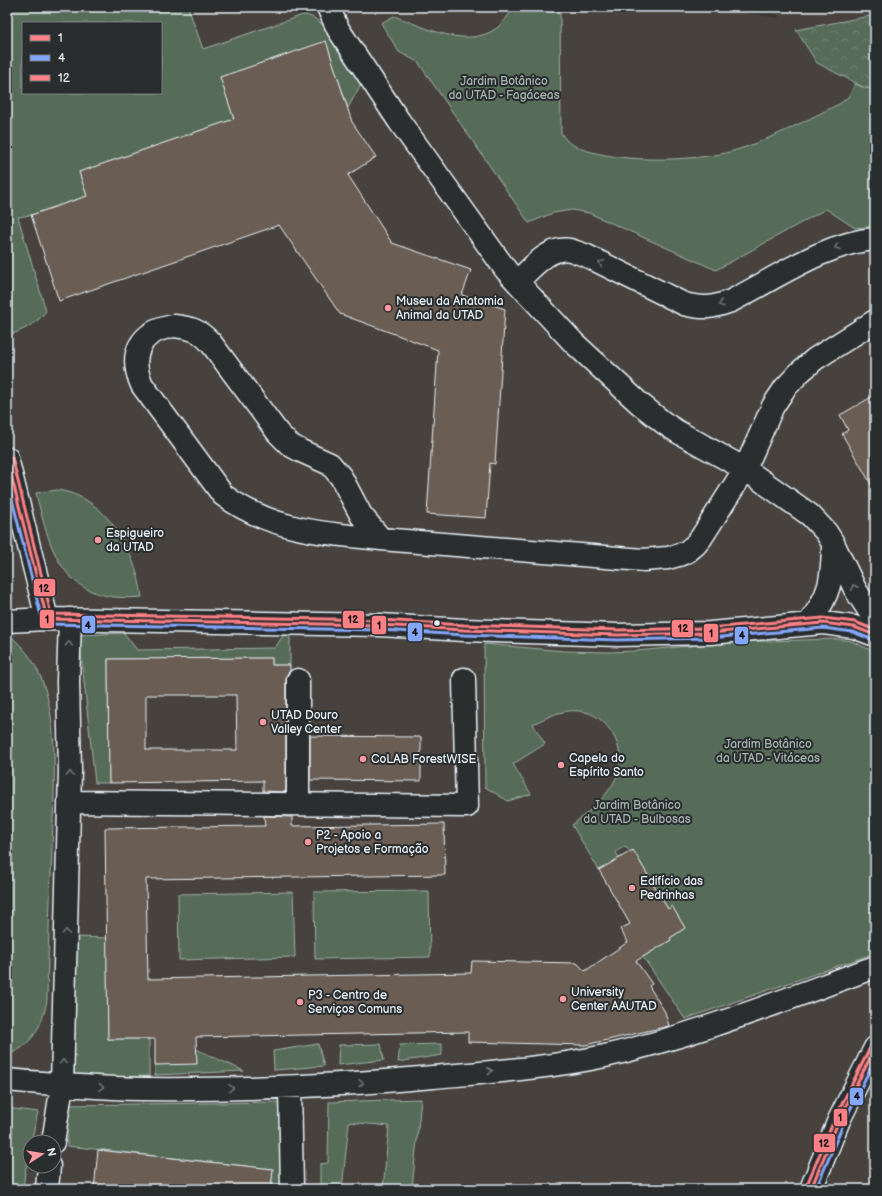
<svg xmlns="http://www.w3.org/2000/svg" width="882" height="1196" font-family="'Balsamiq Sans',sans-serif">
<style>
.built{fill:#47423e;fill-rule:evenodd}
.forest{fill:url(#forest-crowns);stroke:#9faea8}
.garden{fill:#566c58;stroke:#9faea8;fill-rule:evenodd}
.building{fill:#6b5d52;stroke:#e8f1f8;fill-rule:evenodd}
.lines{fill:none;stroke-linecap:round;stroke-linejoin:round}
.street-casing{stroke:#e8f1f8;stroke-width:25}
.street{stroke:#2a2d2e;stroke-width:22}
.bus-1-casing{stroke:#2a2d2e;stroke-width:6}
.bus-2-casing{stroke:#2a2d2e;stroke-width:6}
.bus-3-casing{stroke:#2a2d2e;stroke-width:6}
.bus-1{stroke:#ff8085;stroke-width:3}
.bus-2{stroke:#84a7fb;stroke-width:3}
.bus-3{stroke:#ff8085;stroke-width:3}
.oneway{stroke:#6c7275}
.poi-dot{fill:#ff9aa2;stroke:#2a2d2e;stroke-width:1.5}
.bus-dot{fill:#e8f1f8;stroke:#2a2d2e;stroke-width:1.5}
.labels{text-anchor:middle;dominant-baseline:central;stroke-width:4;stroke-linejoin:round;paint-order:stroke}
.park-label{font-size:12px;fill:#a6b5b0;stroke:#2a2d2e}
.poi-label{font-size:12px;fill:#e8f1f8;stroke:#2a2d2e;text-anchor:start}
.line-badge{stroke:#2a2d2e;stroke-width:1.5}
.pale-badge-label{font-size:11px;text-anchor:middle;font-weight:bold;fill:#111}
</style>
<defs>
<pattern id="forest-crowns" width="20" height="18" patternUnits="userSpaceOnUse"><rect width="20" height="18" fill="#566c58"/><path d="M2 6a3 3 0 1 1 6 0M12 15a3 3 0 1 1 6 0" fill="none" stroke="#6e8171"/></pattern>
</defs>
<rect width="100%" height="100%" fill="#373735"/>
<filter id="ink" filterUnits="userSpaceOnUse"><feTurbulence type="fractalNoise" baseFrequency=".025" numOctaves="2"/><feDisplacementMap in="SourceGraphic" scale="8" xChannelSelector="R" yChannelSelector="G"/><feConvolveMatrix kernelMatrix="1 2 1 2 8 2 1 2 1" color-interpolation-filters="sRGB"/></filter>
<g filter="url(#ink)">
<path class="built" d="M 7,7 L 702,7 L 779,18 L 773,7 L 875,7 L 875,1189 L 7,1189 ZM 23,23 L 161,23 L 161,93 L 23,93 ZM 30,1142 L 54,1142 L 54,1166 L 30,1166 Z"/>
<path class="forest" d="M 875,15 L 875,89 L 865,88 L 817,63 L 796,30 Z"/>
<path class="garden" d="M 7,7 L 188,7 L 203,49 L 303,15 C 306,15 309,16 312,17 C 330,25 351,68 361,84 L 348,108 L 326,42 L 220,77 L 234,119 L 79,172 L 87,196 L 31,215 L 18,217 L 46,311 C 36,325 23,330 7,336 ZM 23,23 L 161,23 L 161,93 L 23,93 Z
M 515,7 L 560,7 L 561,133 C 564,137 567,142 571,144 C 606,164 695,162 733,151 C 771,140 806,120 841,103 L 849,96 L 855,84 L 865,88 L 875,89 L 875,226 L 855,228 L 826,209 L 716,270 L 589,213 L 572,210 L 553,213 L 529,223 L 418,62 L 399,52 L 381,23 L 394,16 C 425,27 466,50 497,28 C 504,22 509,14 515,7 Z
M 57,490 C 107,496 136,552 142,597 C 65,604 51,556 36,493 Z
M 7,510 C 11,529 13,548 7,566 Z
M 7,632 C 18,643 29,653 36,667 C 62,714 53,796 52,849 C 50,899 48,949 47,1000 C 43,1024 32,1047 7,1055 Z
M 285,632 L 290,632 L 290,665 L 272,665 L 272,658 L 108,659 L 109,783 L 95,783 L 79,635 L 124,633 L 137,650 L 275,648 Z
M 837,639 L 851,641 L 875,652 L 875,953 L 685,1019 L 643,957 L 671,940 L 670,938 L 685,928 L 672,907 L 668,909 L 633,850 L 630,852 L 625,846 L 616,852 L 619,858 L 599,870 L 572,825 C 589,811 608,797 617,776 C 628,750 608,713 579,711 C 562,709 548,717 533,724 L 545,744 L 513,764 L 531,794 L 508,801 L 485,787 L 484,644 L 564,651 L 609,652 L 636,651 L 732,642 Z
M 429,891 L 430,957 L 315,959 L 314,892 Z
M 293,892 L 295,957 L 179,960 L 178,894 Z
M 76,937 L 107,938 L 108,1039 L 149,1039 L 149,1076 L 74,1078 Z
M 318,1044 L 324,1066 L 274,1070 L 273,1051 Z
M 381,1044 L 384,1060 L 338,1065 L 339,1045 Z
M 442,1044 L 442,1055 L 398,1062 L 400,1045 Z
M 196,1049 L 244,1071 L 155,1075 L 155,1065 Z
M 421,1099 L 412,1189 L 383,1189 L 389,1126 L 349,1122 L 342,1189 L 320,1189 L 320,1164 L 328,1163 L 329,1102 Z
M 281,1102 L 283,1189 L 271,1189 L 273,1169 L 67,1146 L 67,1105 Z
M 7,1108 L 38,1112 C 32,1138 26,1162 23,1189 L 7,1189 Z"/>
<path class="building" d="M 326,41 L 352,122 L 376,157 L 348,175 L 392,243 L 471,270 L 462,295 L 505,309 L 495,464 L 490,463 L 486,518 L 427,514 L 438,350 L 340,314 L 279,225 L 59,301 L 31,215 L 87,196 L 79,172 L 234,119 L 220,77 Z
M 875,395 L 875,491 L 842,434 L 848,430 L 840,415 Z
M 272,658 L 272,665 L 290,665 L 290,671 L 287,674 L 286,680 L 286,792 L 263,791 L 263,781 L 109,783 L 108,659 ZM 146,695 L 236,695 L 237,750 L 146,750 Z
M 310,736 L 421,737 L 421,781 L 310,780 Z
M 264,816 L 292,817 L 292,826 L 444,824 L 445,875 L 146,879 L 148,979 L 471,973 L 472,961 L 577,963 L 585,971 L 628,942 L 620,929 L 630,924 L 599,870 L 633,850 L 668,909 L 672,906 L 685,928 L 670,938 L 671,940 L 636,961 L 652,984 L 649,986 L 665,1012 L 669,1026 L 585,1045 L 468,1042 L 468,1032 L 196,1037 L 197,1064 L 155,1065 L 155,1039 L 108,1039 L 105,828 L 265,826 Z
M 98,1150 L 273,1169 L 271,1189 L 94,1189 Z"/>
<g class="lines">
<g class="street-casing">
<path id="street" d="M 328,7 L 338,29 L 399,121 L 506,270 L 574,343 L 639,403 L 664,423 L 678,432 L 745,469 L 810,515 L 826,532 L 833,543 L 855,589 L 875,620
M 517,282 C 531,269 548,246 570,250 C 575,251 580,254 585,255 L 684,304 C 704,309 712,308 731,301 C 776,278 825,243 875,239
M 174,326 C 192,328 199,330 211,343 L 278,433 L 290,445 L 301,451 L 330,464 L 341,477 L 361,515 L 381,539 C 324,534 270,530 223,495 L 142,385 C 128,354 140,331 174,326 Z
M 7,458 L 47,619
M 381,539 L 643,560 L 668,558 L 679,555 L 688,551 L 695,545 L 701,538 L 745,469 L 773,406 L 785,388 L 800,372 L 815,359 L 875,321
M 7,621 L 47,619 L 380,625 L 464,630 L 618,635 L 710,633 L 823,623 L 854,627 L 875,635
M 809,623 C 830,595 832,581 833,547
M 298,680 L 298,803
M 69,802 L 467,806 L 464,679
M 7,1080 C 51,1084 96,1088 140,1089 C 238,1090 336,1086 433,1077 C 490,1072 549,1068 605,1056 C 697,1035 786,999 875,967
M 290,1087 L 292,1189
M 53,1142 L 62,1085 L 70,770 L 68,682 L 70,619
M 47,1189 L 49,1166
M 811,1189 L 839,1120 L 875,1048"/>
</g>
<use href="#street" class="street"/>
<g class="bus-1-casing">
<path id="bus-1" d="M 7,458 L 47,619 L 380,625 L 464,630 L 618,635 L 710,633 L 823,623 L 854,627 L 875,635
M 811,1189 L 839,1120 L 875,1048"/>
</g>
<g class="bus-2-casing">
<path id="bus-2" d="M 7,479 L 42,620 L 46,624 L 380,630 L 464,635 L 618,640 L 710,638 L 823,628 L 853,632 L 873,640
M 816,1189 L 844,1122 L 875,1059"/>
</g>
<g class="bus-3-casing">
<path id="bus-3" d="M 12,457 L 51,614 L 380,620 L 464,625 L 618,630 L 710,628 L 823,618 L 855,622 L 875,630
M 806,1187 L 835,1118 L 871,1046"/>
</g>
<use href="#bus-1" class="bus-1"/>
<use href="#bus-2" class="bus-2"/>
<use href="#bus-3" class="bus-3"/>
</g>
<defs><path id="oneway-chevron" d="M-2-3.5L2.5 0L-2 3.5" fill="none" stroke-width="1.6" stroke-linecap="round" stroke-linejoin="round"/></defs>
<g class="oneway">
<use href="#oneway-chevron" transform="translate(837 247) rotate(160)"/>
<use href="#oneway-chevron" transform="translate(601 263) rotate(-155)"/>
<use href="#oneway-chevron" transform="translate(721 304) rotate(161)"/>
<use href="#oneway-chevron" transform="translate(854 587) rotate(-117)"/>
<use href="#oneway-chevron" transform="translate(69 644) rotate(-88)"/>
<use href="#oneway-chevron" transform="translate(70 774) rotate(-89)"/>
<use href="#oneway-chevron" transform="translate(66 932) rotate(-89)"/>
<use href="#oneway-chevron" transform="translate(63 1062) rotate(-89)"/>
<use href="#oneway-chevron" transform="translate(490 1071) rotate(-6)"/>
<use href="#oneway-chevron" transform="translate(361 1083) rotate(-3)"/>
<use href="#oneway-chevron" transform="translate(101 1087) rotate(3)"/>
<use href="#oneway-chevron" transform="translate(231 1088) rotate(-1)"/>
</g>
</g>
<g class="poi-dot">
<circle cx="388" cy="308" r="4"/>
<circle cx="98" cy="540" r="4"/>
<circle cx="263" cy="722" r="4"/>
<circle cx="363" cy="759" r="4"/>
<circle cx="561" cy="765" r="4"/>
<circle cx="308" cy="842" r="4"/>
<circle cx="632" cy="888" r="4"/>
<circle cx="563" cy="999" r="4"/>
<circle cx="300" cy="1002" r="4"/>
</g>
<circle class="bus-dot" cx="437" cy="623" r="3.5"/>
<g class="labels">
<g class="park-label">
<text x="504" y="81">Jardim Botânico<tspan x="504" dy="14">da UTAD - Fagáceas</tspan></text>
<text x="768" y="744">Jardim Botânico<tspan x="768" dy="14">da UTAD - Vitáceas</tspan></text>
<text x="637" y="805">Jardim Botânico<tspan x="637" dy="14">da UTAD - Bulbosas</tspan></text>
</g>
<g class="poi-label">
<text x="396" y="301">Museu da Anatomia<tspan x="396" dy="14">Animal da UTAD</tspan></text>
<text x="106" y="533">Espigueiro<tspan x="106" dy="14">da UTAD</tspan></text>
<text x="271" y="715">UTAD Douro<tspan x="271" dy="14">Valley Center</tspan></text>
<text x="569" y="758">Capela do<tspan x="569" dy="14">Espírito Santo</tspan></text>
<text x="371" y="759">CoLAB ForestWISE</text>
<text x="316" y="835">P2 - Apoio a<tspan x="316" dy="14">Projetos e Formação</tspan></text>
<text x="640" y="881">Edifício das<tspan x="640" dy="14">Pedrinhas</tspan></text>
<text x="571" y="992">University<tspan x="571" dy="14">Center AAUTAD</tspan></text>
<text x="308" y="995">P3 - Centro de<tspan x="308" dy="14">Serviços Comuns</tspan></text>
</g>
</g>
<g class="line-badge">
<rect x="33" y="578" width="23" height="19" rx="4" fill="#ff8085"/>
<rect x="39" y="609" width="16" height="20" rx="4" fill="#ff8085"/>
<rect x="342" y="610" width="23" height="19" rx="4" fill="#ff8085"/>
<rect x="81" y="615" width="15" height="19" rx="4" fill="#84a7fb"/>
<rect x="371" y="615" width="16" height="20" rx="4" fill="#ff8085"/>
<rect x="671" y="619" width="23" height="19" rx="4" fill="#ff8085"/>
<rect x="407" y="622" width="16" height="20" rx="4" fill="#84a7fb"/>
<rect x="703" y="623" width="16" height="20" rx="4" fill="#ff8085"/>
<rect x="734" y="626" width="15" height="19" rx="4" fill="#84a7fb"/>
<rect x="849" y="1087" width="15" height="19" rx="4" fill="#84a7fb"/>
<rect x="833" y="1108" width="15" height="19" rx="4" fill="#ff8085"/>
<rect x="813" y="1133" width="23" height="20" rx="4" fill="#ff8085"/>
</g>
<g class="pale-badge-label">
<text x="44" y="592">12</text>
<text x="47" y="623">1</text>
<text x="353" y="623">12</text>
<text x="88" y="629">4</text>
<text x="379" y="629">1</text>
<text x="683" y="632">12</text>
<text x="415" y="636">4</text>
<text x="711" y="637">1</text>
<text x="742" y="639">4</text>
<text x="857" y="1100">4</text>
<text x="840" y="1121">1</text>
<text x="824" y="1147">12</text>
</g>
<rect width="882" height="1196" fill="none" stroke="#2a2d2e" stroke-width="24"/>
<rect x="12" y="12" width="858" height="1172" fill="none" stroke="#e8f1f8" stroke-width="1.5" filter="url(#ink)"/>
<rect x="22" y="22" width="140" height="72" fill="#2a2d2e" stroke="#767b7f"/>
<rect x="30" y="35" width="20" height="6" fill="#ff8085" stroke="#767b7f"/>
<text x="58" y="42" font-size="12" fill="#e8f1f8">1</text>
<rect x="30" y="55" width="20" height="6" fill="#84a7fb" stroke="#767b7f"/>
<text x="58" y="62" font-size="12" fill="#e8f1f8">4</text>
<rect x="30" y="75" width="20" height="6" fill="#ff8085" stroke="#767b7f"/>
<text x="58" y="82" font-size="12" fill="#e8f1f8">12</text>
<g transform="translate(42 1154) rotate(78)"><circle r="19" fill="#2a2d2e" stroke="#767b7f"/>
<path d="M0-3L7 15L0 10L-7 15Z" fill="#ff9aa2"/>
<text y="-6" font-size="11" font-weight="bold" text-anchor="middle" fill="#e8f1f8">N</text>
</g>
</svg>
